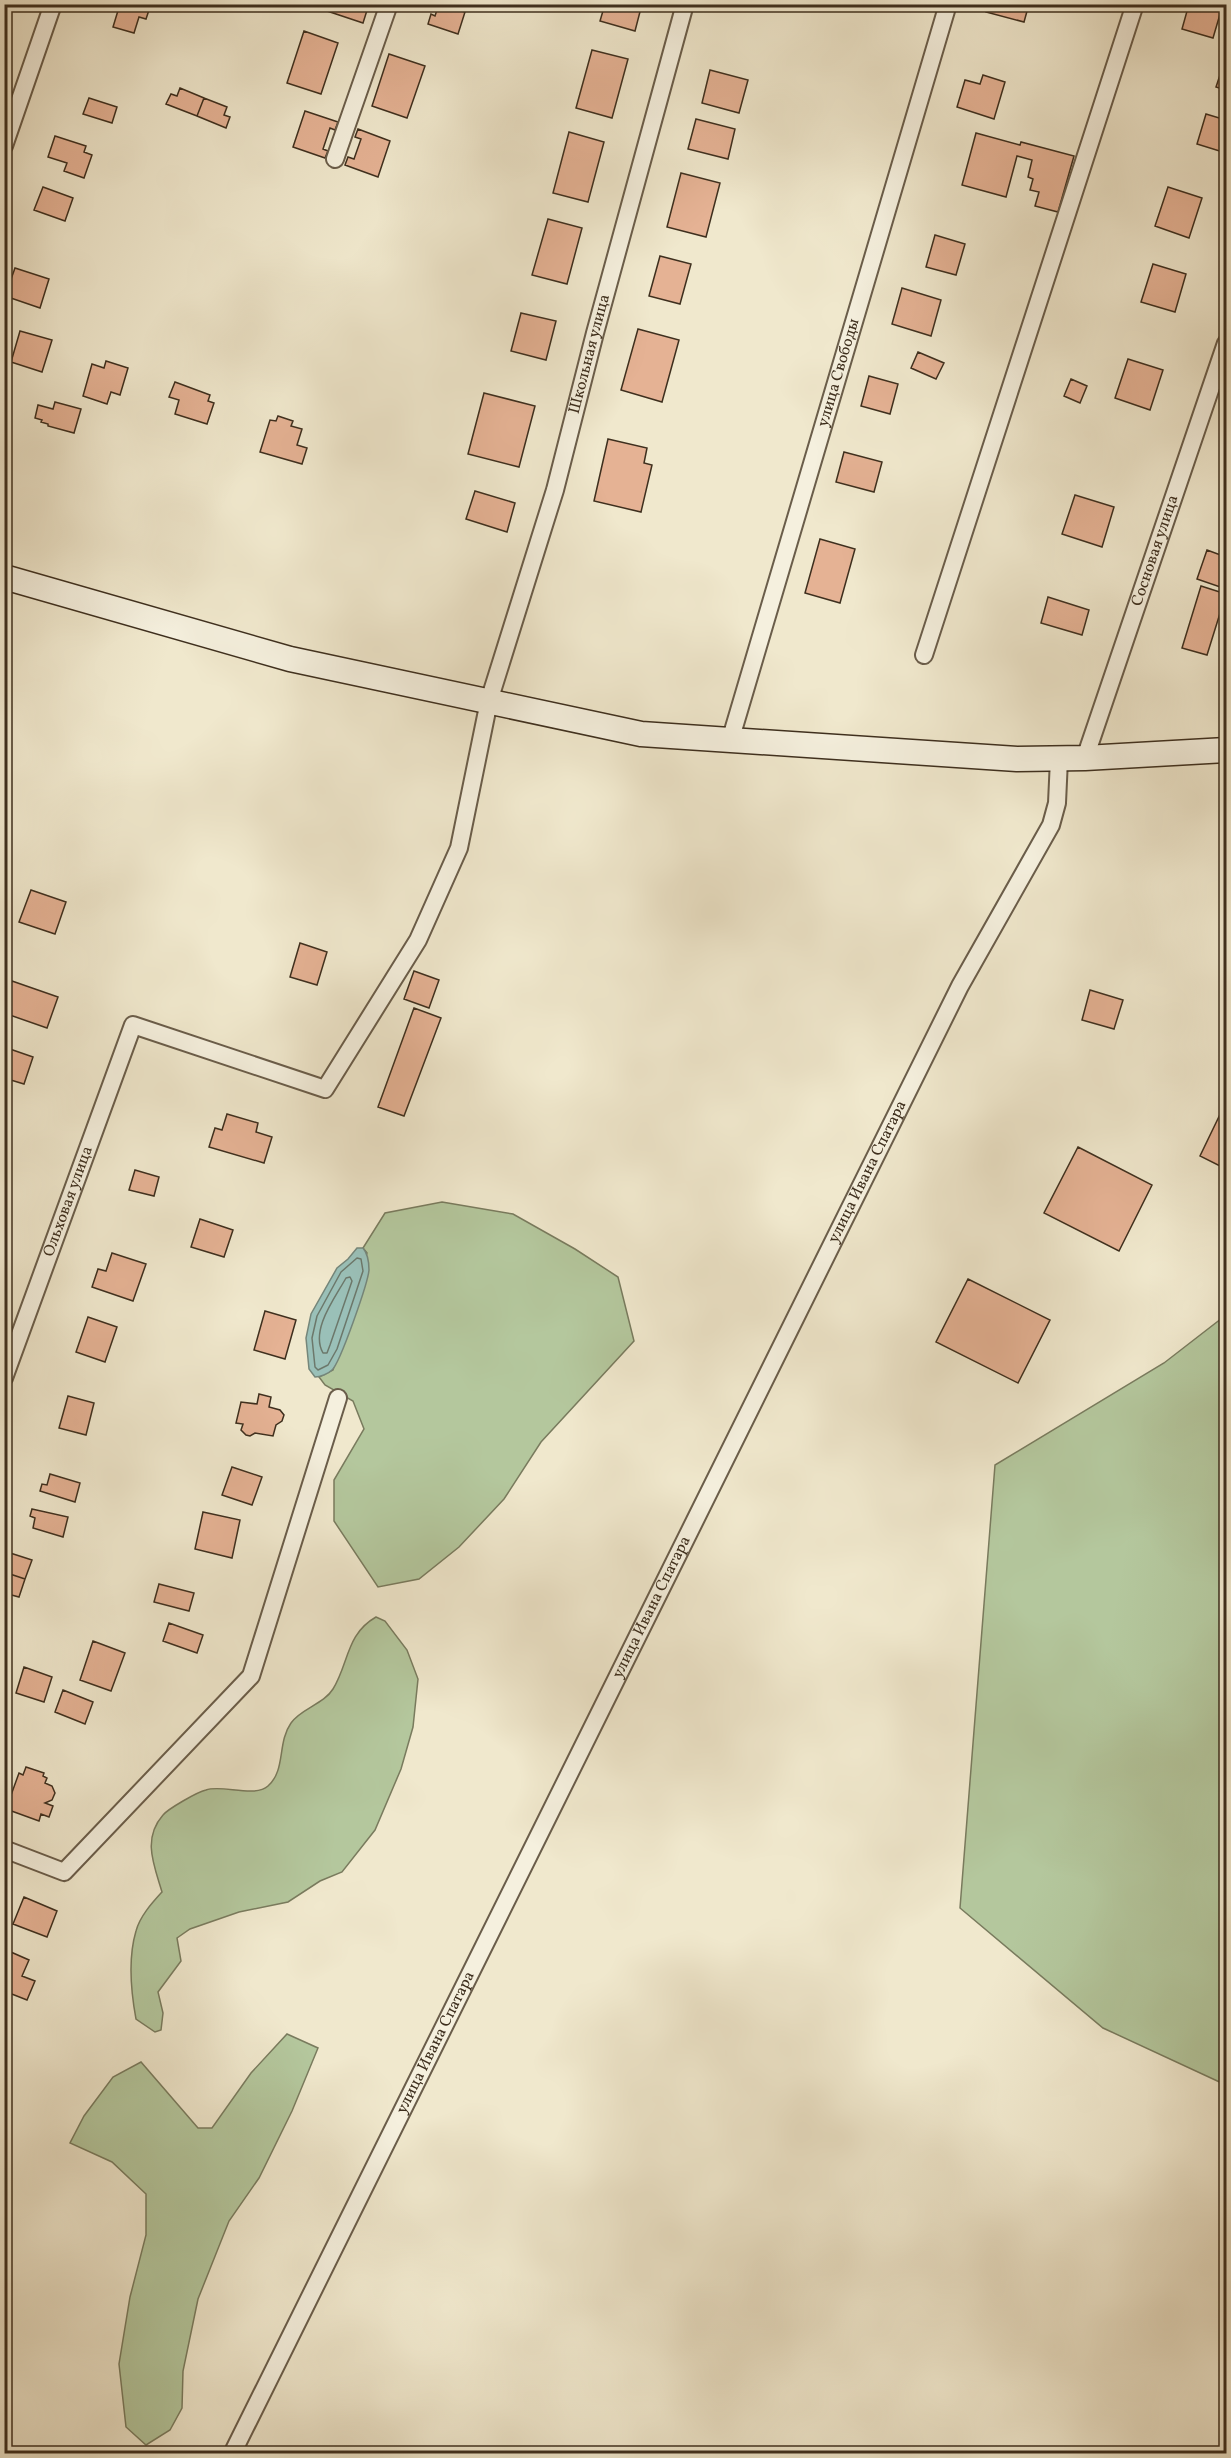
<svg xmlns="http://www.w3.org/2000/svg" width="1231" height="2458" font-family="Vollkorn,serif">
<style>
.green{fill:#b4c79d;stroke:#797b5e;stroke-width:1.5}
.water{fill:#9ac0b8;stroke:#75867a;stroke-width:1.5}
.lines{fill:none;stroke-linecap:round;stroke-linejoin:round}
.shore{stroke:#6c786b;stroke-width:1.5}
.building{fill:#e5b294;stroke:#3e2f1e;stroke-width:1.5}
.minor-casing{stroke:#6a5d4a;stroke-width:20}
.secondary-casing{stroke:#3e2f1e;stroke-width:27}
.minor{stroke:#f5f0de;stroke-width:16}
.secondary{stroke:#f5f0de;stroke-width:24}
.labels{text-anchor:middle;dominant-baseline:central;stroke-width:5;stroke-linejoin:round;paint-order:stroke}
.street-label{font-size:16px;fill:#3e2f1e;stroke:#f5f0de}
</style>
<rect width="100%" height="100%" fill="#f0e8cd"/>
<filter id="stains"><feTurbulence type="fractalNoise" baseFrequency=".00333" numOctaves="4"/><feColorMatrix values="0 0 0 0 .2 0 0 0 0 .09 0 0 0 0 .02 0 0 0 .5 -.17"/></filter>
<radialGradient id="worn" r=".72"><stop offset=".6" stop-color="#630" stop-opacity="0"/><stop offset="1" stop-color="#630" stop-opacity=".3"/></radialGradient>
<path class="green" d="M 442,1202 L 513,1214 L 575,1249 L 618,1277 L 634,1341 L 541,1442 L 504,1499 L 459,1547 L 419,1579 L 378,1587 L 334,1521 L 334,1480 L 364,1429 L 353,1401 L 325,1385 L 319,1377 L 333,1370 L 367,1253 L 363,1248 L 385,1213 Z
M 1226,1315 L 1226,2085 L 1103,2028 L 960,1908 L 995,1465 L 1164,1363 Z
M 376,1617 L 385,1621 L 407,1650 L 418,1679 L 413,1727 L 401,1769 L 375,1830 L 342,1872 L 320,1881 L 288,1902 L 239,1912 L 190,1929 L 177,1938 L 181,1961 L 158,1992 L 163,2013 L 161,2030 L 155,2032 L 136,2019 C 131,1992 128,1958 136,1931 C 140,1916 152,1903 162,1892 C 154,1865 142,1839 163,1815 C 168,1809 197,1792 206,1790 C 221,1784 255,1798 268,1786 C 286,1770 277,1743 291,1723 C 300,1709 324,1704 333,1689 C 349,1663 346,1634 376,1617 Z
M 287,2034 L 318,2048 L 292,2111 L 259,2178 L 229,2221 L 198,2299 L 183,2371 L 182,2408 L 170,2430 L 146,2445 L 126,2427 L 119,2364 L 130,2297 L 146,2235 L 146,2194 L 112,2162 L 70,2143 L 84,2116 L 113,2077 L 141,2062 L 198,2128 L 212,2128 L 251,2073 Z"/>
<path class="water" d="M 357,1248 L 363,1248 C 368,1254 369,1263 369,1270 C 368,1283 340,1363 332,1370 C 328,1374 320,1377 315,1377 L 309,1369 L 306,1338 L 311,1314 L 337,1268 L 348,1259 Z"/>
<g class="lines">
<path class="shore" d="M 357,1258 L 361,1259 L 363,1271 L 337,1349 L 328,1365 L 318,1370 L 315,1367 L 312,1338 L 317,1316 L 341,1272 Z
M 350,1277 L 352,1281 L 330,1345 L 327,1353 L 323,1353 C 310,1330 335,1298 346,1278 Z"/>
</g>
<path class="building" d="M 120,4 L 151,4 L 146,19 L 139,17 L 134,33 L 113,27 Z
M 323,4 L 369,4 L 363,23 L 321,9 Z
M 439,4 L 465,12 L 458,34 L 428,24 L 431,14 L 435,16 Z
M 441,4 L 467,4 L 465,12 Z
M 605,4 L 642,4 L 635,31 L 600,21 Z
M 988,4 L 1029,4 L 1024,22 L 986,12 Z
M 1189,4 L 1223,4 L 1213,38 L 1182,29 Z
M 304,31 L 338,43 L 321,94 L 287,83 Z
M 592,50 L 628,59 L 612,118 L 576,108 Z
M 389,54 L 425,66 L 407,118 L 372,106 Z
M 1225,60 L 1226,61 L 1226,90 L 1216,87 Z
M 710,70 L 748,80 L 739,113 L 702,103 Z
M 983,75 L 1005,82 L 994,119 L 957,107 L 965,80 L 980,84 Z
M 180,88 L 204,98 L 197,116 L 166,104 L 171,94 L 177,96 Z
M 89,98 L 117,107 L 112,123 L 83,114 Z
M 204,98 L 227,107 L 224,115 L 230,117 L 226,128 L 197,116 Z
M 305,111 L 338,122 L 335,130 L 330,128 L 323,149 L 328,151 L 325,158 L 293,147 Z
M 1206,114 L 1226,120 L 1226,153 L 1197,144 Z
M 696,119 L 735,129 L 728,159 L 688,149 Z
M 358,129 L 390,141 L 378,177 L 345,165 L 348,157 L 354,159 L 361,139 L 355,137 Z
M 569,132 L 604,142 L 588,202 L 553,193 Z
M 976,133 L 1020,145 L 1021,142 L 1074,156 L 1058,212 L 1035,206 L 1039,192 L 1030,190 L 1033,179 L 1028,177 L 1032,160 L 1017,156 L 1006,197 L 962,185 Z
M 55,136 L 86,146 L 84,152 L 92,155 L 84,178 L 64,171 L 67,163 L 48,157 Z
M 681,173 L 720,183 L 706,237 L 667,227 Z
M 43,187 L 73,198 L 65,221 L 34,210 Z
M 1168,187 L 1202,198 L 1189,238 L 1155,226 Z
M 548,219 L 582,228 L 567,284 L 532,275 Z
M 935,235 L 965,244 L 956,275 L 926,267 Z
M 660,256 L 691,264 L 680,304 L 649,296 Z
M 1153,264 L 1186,274 L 1175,312 L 1141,302 Z
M 15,268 L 49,279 L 40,308 L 5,296 Z
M 902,288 L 941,300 L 931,336 L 892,324 Z
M 521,313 L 556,321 L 546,360 L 511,351 Z
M 638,329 L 679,340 L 662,402 L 621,390 Z
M 20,331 L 52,340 L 42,372 L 11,362 Z
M 918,352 L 944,363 L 936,379 L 911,368 Z
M 1128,359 L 1163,370 L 1150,410 L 1115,398 Z
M 106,361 L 128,368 L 120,395 L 111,392 L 107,404 L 83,396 L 92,364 L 104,368 Z
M 869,376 L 898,384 L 890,414 L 861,406 Z
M 1071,379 L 1087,386 L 1080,403 L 1064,396 Z
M 175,382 L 210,395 L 208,401 L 214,403 L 207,424 L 175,414 L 179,400 L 169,397 Z
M 484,393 L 535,406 L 519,467 L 468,454 Z
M 55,402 L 81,409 L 74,433 L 48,426 L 48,424 L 41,422 L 42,420 L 35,418 L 38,405 L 53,409 Z
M 278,416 L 293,421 L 291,426 L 302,429 L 297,445 L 307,448 L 302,464 L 260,452 L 270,420 L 276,421 Z
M 608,439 L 647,448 L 644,463 L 652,465 L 641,512 L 594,501 Z
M 844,452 L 882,462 L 874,492 L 836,482 Z
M 475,491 L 515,503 L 507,532 L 466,519 Z
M 1075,495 L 1114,507 L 1102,547 L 1062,534 Z
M 820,539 L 855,549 L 840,603 L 805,593 Z
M 1207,550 L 1226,557 L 1226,589 L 1197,579 Z
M 1201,586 L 1226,594 L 1207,655 L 1182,648 Z
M 1048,597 L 1089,610 L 1082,635 L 1041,623 Z
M 31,890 L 66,902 L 55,934 L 19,922 Z
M 300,943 L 327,952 L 317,985 L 290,977 Z
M 414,971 L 439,980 L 429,1008 L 404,999 Z
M 12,981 L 58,997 L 47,1028 L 4,1013 L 4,1004 Z
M 1090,990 L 1123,1000 L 1114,1029 L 1082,1020 Z
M 414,1008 L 441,1018 L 404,1116 L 378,1107 Z
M 7,1048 L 33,1057 L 24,1084 L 4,1078 L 4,1055 Z
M 1226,1102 L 1226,1169 L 1200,1156 Z
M 227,1114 L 258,1123 L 256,1132 L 272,1137 L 264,1163 L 209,1147 L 215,1128 L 222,1130 Z
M 1078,1147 L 1152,1185 L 1119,1251 L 1044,1213 Z
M 135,1170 L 159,1177 L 154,1196 L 129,1190 Z
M 4,1215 L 9,1217 L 4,1231 Z
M 200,1219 L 233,1230 L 224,1257 L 191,1247 Z
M 112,1253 L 146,1264 L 133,1301 L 92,1287 L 98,1269 L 106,1271 Z
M 968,1279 L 1050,1320 L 1018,1383 L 936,1342 Z
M 265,1311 L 296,1320 L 285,1359 L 254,1350 Z
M 88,1317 L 117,1327 L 105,1362 L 76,1352 Z
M 259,1394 L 271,1397 L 269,1407 L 280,1410 L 284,1415 L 282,1421 L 276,1425 L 273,1436 L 255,1433 L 250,1436 L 246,1435 L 241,1430 L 243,1424 L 236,1423 L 241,1402 L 257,1404 Z
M 68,1396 L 94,1403 L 86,1435 L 59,1428 Z
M 232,1467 L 262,1477 L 252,1505 L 222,1495 Z
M 50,1474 L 80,1483 L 75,1502 L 40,1491 L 42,1484 L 47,1485 Z
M 32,1509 L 68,1517 L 63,1537 L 33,1528 L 35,1518 L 30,1516 Z
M 203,1512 L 240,1520 L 232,1558 L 195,1549 Z
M 4,1551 L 32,1560 L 25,1579 L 4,1572 Z
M 4,1572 L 25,1579 L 19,1597 L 4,1593 Z
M 159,1584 L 194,1593 L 189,1611 L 154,1602 Z
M 169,1623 L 203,1635 L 197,1653 L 163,1641 Z
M 93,1641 L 125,1653 L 111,1691 L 80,1680 Z
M 24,1667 L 52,1677 L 44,1702 L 16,1693 Z
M 63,1690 L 93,1702 L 85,1724 L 55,1712 Z
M 26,1767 L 44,1773 L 43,1776 L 47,1778 L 45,1783 L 52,1786 L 55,1793 L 52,1800 L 45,1803 L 53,1806 L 49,1817 L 41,1814 L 39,1821 L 6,1809 L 19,1773 L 23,1775 Z
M 24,1897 L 57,1911 L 47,1937 L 13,1924 Z
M 4,1949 L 29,1960 L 22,1976 L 35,1981 L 27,2000 L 4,1991 Z"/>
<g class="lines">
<g class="minor-casing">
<g id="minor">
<path d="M 4,146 L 53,4"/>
<path d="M 335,159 L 389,4"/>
<path d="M 924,655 L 1135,4"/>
<path id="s1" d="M 730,741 L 948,4"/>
<path id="s2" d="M 1085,758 L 1226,343"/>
<path id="s3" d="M 4,1378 L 133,1025 L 325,1089 L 418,940 L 459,848 L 489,701 L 555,490 L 595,333 L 685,4"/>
<path d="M 4,1849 L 64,1872 L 251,1676 L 338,1398"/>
<path id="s4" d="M 232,2454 L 960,986 L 1051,825 L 1057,803 L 1059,759"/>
</g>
</g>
<g class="secondary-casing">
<path id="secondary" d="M 4,577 L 290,659 L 641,734 L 1017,759 L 1085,758 L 1226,750"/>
</g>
<use href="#minor" class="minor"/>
<use href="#secondary" class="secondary"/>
</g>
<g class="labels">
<g class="street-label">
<text stroke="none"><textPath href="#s3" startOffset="1366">Школьная улица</textPath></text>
<text stroke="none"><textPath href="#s1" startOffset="384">улица Свободы</textPath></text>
<text stroke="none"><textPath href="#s2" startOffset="219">Сосновая улица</textPath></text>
<text stroke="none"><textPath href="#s4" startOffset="1431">улица Ивана Спатара</textPath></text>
<text stroke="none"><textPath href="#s3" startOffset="188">Ольховая улица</textPath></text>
<text stroke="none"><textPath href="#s4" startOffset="945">улица Ивана Спатара</textPath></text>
<text stroke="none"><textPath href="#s4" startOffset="459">улица Ивана Спатара</textPath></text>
</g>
</g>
<rect width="1231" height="2458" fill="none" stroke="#f0e8cd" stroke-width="24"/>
<rect x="6" y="6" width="1219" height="2446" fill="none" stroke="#3e2f1e" stroke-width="3"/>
<rect x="12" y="12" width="1207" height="2434" fill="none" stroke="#3e2f1e" stroke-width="1.5"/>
<rect width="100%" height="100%" filter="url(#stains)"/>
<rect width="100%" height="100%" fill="url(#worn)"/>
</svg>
